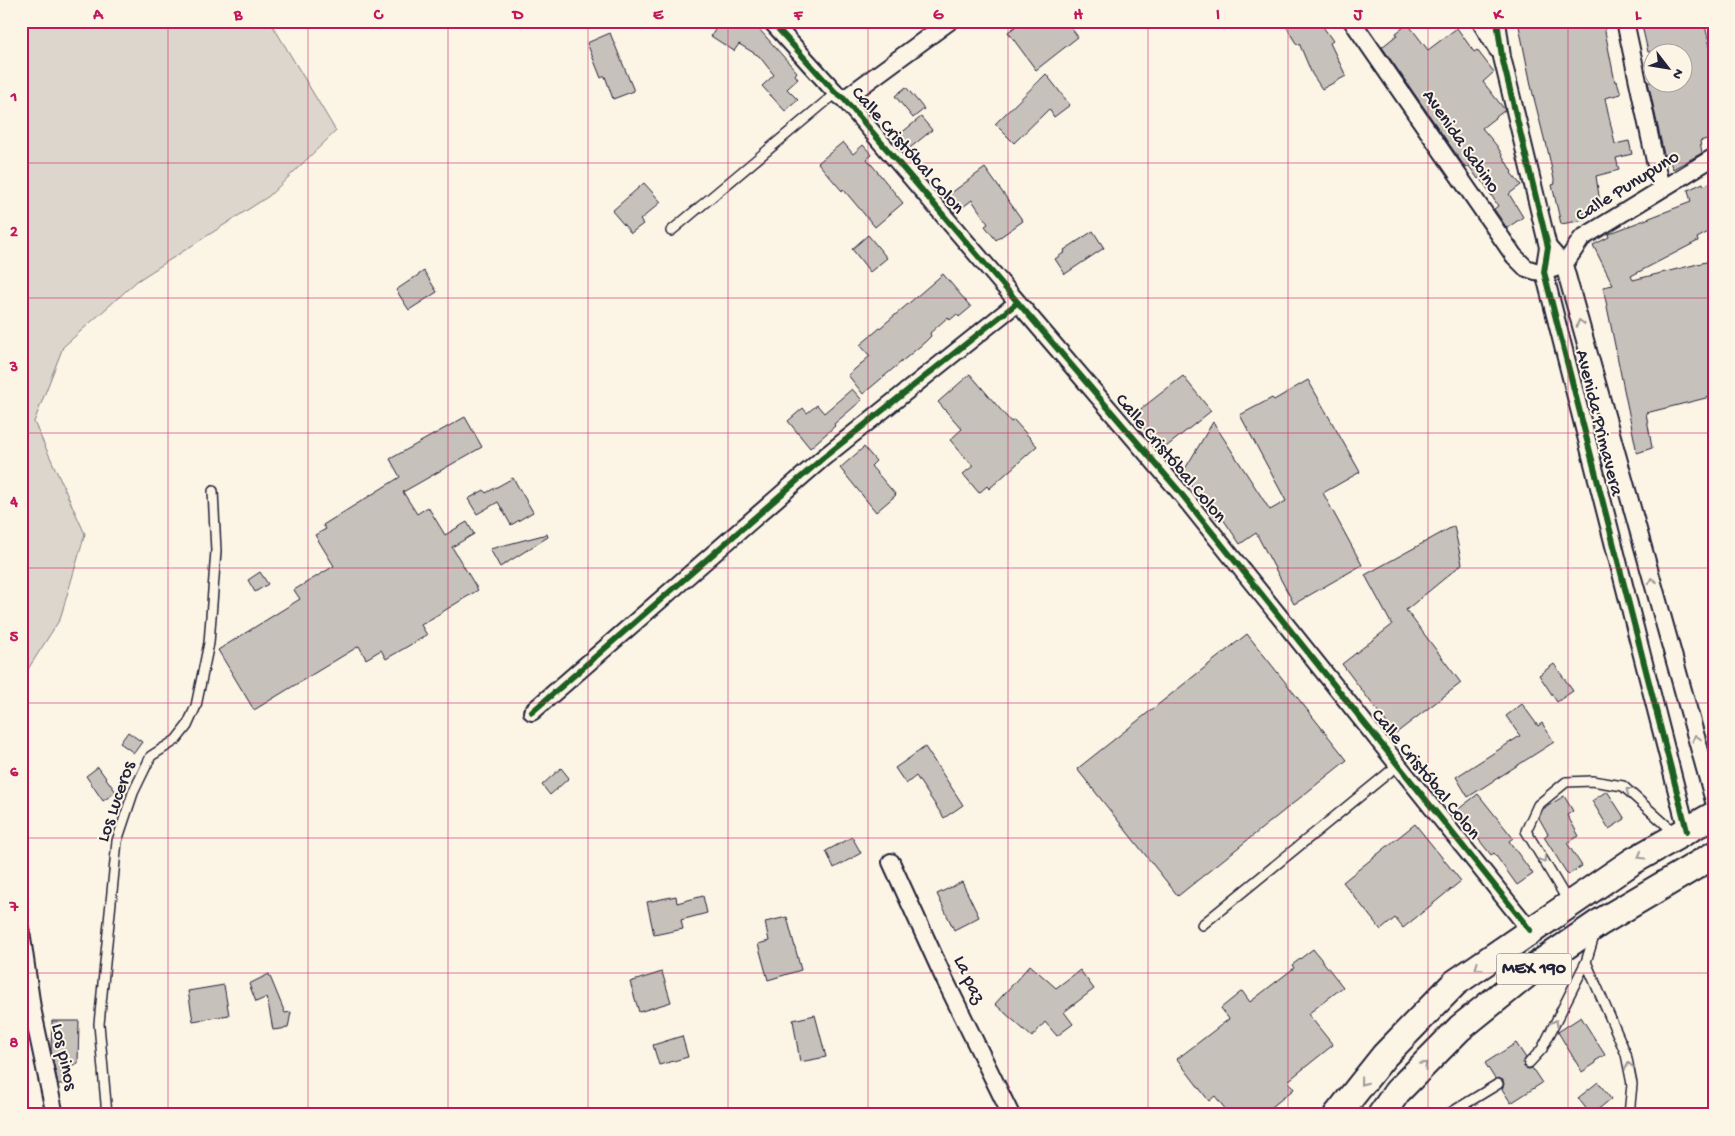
<svg xmlns="http://www.w3.org/2000/svg" width="1735" height="1136" font-family="'Gochi Hand',sans-serif">
<style>
.green{fill:#dcd6cc;stroke:#7f7c84}
.building{fill:#c6c1bb;stroke:#22223b}
.lines{fill:none;stroke-linecap:round;stroke-linejoin:round}
.service-casing{stroke:#22223b;stroke-width:12}
.minor-casing{stroke:#22223b;stroke-width:20}
.primary-casing{stroke:#22223b;stroke-width:30}
.service{stroke:#fcf5e5;stroke-width:9}
.minor{stroke:#fcf5e5;stroke-width:16}
.primary{stroke:#fcf5e5;stroke-width:26}
.cycleway-casing{stroke:#fcf5e5;stroke-width:9}
.cycleway{stroke:#1b5e20;stroke-width:6}
.oneway{stroke:#9a9698}
.grid{fill:none;stroke:#c2185b;stroke-width:1;stroke-opacity:0.55}
.labels{text-anchor:middle;dominant-baseline:central;stroke-width:4;stroke-linejoin:round;paint-order:stroke}
.shield{fill:#fcf5e5;stroke:#63616e;stroke-width:1}
.shield-label{font-size:18px;font-weight:bold;fill:#22223b}
.street-label{font-size:19px;fill:#22223b;stroke:#fcf5e5}
.neatline{fill:none;stroke:#c2185b;stroke-width:2}
.grid-label{font-size:16px;text-anchor:middle;font-weight:bold;fill:#c2185b}
</style>
<rect width="100%" height="100%" fill="#fcf5e5"/>
<filter id="ink" filterUnits="userSpaceOnUse"><feTurbulence type="fractalNoise" baseFrequency=".02" numOctaves="2"/><feDisplacementMap in="SourceGraphic" scale="10" xChannelSelector="R" yChannelSelector="G"/><feConvolveMatrix kernelMatrix="1 2 1 2 8 2 1 2 1" color-interpolation-filters="sRGB"/></filter>
<g filter="url(#ink)">
<path class="green" d="M 21,21 L 270,21 L 336,131 L 269,196 L 137,281 L 63,347 L 34,422 L 85,534 L 60,619 L 21,680 Z"/>
<path class="building" d="M 721,21 L 753,21 L 760,26 L 759,29 L 797,72 L 795,75 L 798,79 L 787,89 L 798,100 L 785,111 L 762,86 L 774,75 L 759,56 L 739,44 L 734,51 L 711,36 Z
M 1023,21 L 1066,21 L 1078,37 L 1036,70 L 1008,32 Z
M 1283,21 L 1319,21 L 1333,41 L 1330,43 L 1346,76 L 1322,89 L 1312,74 L 1299,43 L 1297,45 Z
M 1518,21 L 1603,21 L 1615,82 L 1617,81 L 1621,94 L 1605,98 L 1615,144 L 1629,141 L 1632,154 L 1616,158 L 1619,170 L 1596,176 L 1601,209 L 1583,213 L 1585,220 L 1561,224 L 1552,185 L 1555,184 L 1546,142 L 1545,142 L 1532,90 Z
M 1641,21 L 1704,21 L 1714,64 L 1714,137 L 1700,141 L 1702,153 L 1673,169 L 1668,158 L 1665,159 L 1648,82 L 1682,82 L 1682,52 L 1648,52 Z
M 1408,24 L 1428,50 L 1457,28 L 1474,52 L 1477,50 L 1494,72 L 1483,82 L 1505,110 L 1482,128 L 1497,146 L 1512,172 L 1511,173 L 1521,185 L 1509,194 L 1523,217 L 1507,228 L 1494,209 L 1498,206 L 1480,177 L 1478,179 L 1469,166 L 1466,168 L 1465,167 L 1382,47 L 1397,35 L 1396,33 Z
M 610,33 L 634,91 L 613,99 L 605,76 L 601,78 L 587,43 Z
M 1046,74 L 1070,105 L 1054,117 L 1049,109 L 1014,143 L 995,124 Z
M 906,87 L 924,109 L 913,118 L 895,96 Z
M 921,117 L 932,130 L 905,152 L 894,139 Z
M 843,142 L 853,154 L 863,145 L 872,155 L 867,159 L 903,203 L 875,227 L 843,189 L 842,191 L 818,163 Z
M 985,168 L 1023,221 L 996,240 L 985,226 L 988,224 L 972,200 L 955,213 L 943,199 Z
M 1714,180 L 1714,229 L 1697,238 L 1698,241 L 1631,276 L 1633,280 L 1714,260 L 1714,396 L 1646,413 L 1652,448 L 1637,453 L 1603,287 L 1613,285 L 1593,245 L 1609,237 L 1608,234 L 1691,202 L 1688,190 L 1703,183 L 1704,186 Z
M 644,183 L 661,202 L 640,220 L 643,224 L 631,233 L 612,211 Z
M 1093,231 L 1104,248 L 1065,274 L 1055,259 L 1065,252 L 1064,250 Z
M 868,235 L 887,258 L 870,272 L 852,249 Z
M 424,271 L 437,292 L 409,310 L 396,290 Z
M 943,274 L 971,307 L 959,317 L 957,314 L 950,320 L 948,317 L 930,333 L 931,336 L 925,342 L 863,394 L 848,375 L 870,356 L 860,345 Z
M 970,374 L 1011,422 L 1014,420 L 1037,446 L 989,489 L 987,486 L 979,493 L 963,474 L 973,466 L 950,440 L 962,429 L 938,402 Z
M 1183,376 L 1211,411 L 1161,451 L 1133,415 Z
M 1308,380 L 1360,472 L 1323,493 L 1362,565 L 1294,604 L 1256,533 L 1240,544 L 1221,516 L 1217,519 L 1182,474 L 1213,422 L 1270,510 L 1286,501 L 1240,415 L 1272,398 L 1274,400 Z
M 852,389 L 862,400 L 834,424 L 835,426 L 810,448 L 788,421 L 803,408 L 807,413 L 817,405 L 824,413 Z
M 465,417 L 482,447 L 403,492 L 417,514 L 428,507 L 445,535 L 467,522 L 474,534 L 452,547 L 478,590 L 421,625 L 427,635 L 386,659 L 381,650 L 366,659 L 359,646 L 254,710 L 218,650 L 300,599 L 294,590 L 334,566 L 315,535 L 326,529 L 323,525 L 400,477 L 390,459 Z
M 864,447 L 876,461 L 871,466 L 896,495 L 876,512 L 840,468 Z
M 513,478 L 533,512 L 511,525 L 498,502 L 477,514 L 468,499 L 484,490 L 486,493 Z
M 1454,526 L 1462,564 L 1406,610 L 1461,683 L 1395,734 L 1342,664 L 1392,625 L 1365,575 Z
M 547,534 L 548,537 L 500,567 L 490,549 Z
M 260,572 L 268,584 L 255,592 L 248,580 Z
M 1247,634 L 1347,760 L 1178,896 L 1077,769 Z
M 1554,664 L 1573,691 L 1557,702 L 1539,675 Z
M 1522,704 L 1538,726 L 1542,723 L 1554,742 L 1468,797 L 1456,777 L 1520,736 L 1506,716 Z
M 128,732 L 142,742 L 134,753 L 120,743 Z
M 925,747 L 963,805 L 944,818 L 916,776 L 906,784 L 895,768 Z
M 98,767 L 116,792 L 103,801 L 86,776 Z
M 561,768 L 569,778 L 550,795 L 542,785 Z
M 1607,791 L 1625,819 L 1609,829 L 1592,801 Z
M 1478,794 L 1513,838 L 1509,841 L 1533,874 L 1517,885 L 1494,853 L 1491,855 L 1456,811 Z
M 1564,796 L 1573,811 L 1567,815 L 1579,836 L 1567,843 L 1582,866 L 1568,875 L 1544,837 L 1548,834 L 1539,818 L 1543,809 Z
M 1415,824 L 1461,881 L 1403,928 L 1395,918 L 1381,930 L 1343,882 Z
M 852,837 L 861,853 L 834,868 L 826,851 Z
M 962,882 L 979,917 L 954,930 L 937,894 Z
M 676,896 L 677,903 L 703,896 L 707,913 L 681,920 L 683,929 L 654,935 L 647,902 Z
M 787,917 L 801,970 L 768,980 L 758,944 L 769,941 L 765,922 Z
M 1313,949 L 1343,987 L 1308,1014 L 1333,1045 L 1288,1081 L 1294,1089 L 1262,1115 L 1230,1115 L 1215,1096 L 1209,1101 L 1177,1059 L 1229,1019 L 1221,1008 L 1242,991 L 1250,1002 L 1294,968 L 1292,965 Z
M 1030,965 L 1056,988 L 1080,970 L 1094,989 L 1064,1012 L 1073,1024 L 1057,1036 L 1045,1022 L 1032,1037 L 995,1004 Z
M 662,972 L 671,1002 L 639,1012 L 630,982 Z
M 269,974 L 285,1013 L 291,1012 L 288,1028 L 273,1030 L 267,997 L 256,1002 L 249,984 Z
M 224,985 L 229,1015 L 193,1021 L 188,991 Z
M 815,1015 L 826,1057 L 800,1062 L 793,1020 Z
M 1581,1017 L 1605,1055 L 1595,1061 L 1596,1063 L 1582,1072 L 1558,1032 Z
M 52,1021 L 79,1021 L 78,1063 L 68,1067 L 68,1084 L 58,1084 L 51,1051 Z
M 682,1036 L 688,1057 L 659,1065 L 653,1045 Z
M 1516,1043 L 1526,1058 L 1523,1062 L 1524,1067 L 1528,1069 L 1532,1068 L 1542,1083 L 1511,1103 L 1502,1089 L 1504,1084 L 1503,1080 L 1498,1078 L 1495,1079 L 1485,1063 Z
M 1598,1082 L 1611,1099 L 1591,1115 L 1578,1098 Z"/>
<g class="lines">
<g class="service-casing">
<path id="service" d="M 671,231 L 836,93
M 1569,903 L 1526,831 L 1538,805 L 1566,782 L 1592,781 L 1623,786 L 1676,834
M 1202,925 L 1398,765
M 1586,962 L 1626,1054 L 1632,1084 L 1629,1115
M 1529,1063 L 1542,1049 L 1586,962 L 1595,933
M 107,1115 L 99,1024 L 117,841 L 133,793 L 151,756 L 176,740 L 187,726 L 196,706 L 209,643 L 216,551 L 213,491
M 1447,1115 L 1498,1084"/>
</g>
<g class="minor-casing">
<path id="minor" d="M 771,21 L 836,93 L 844,99 L 1179,491 L 1530,930
M 1352,21 L 1514,256 L 1526,268 L 1535,271 L 1544,272 L 1564,265 L 1582,238 L 1714,157
M 1480,21 L 1497,49
M 1497,21 L 1502,57 L 1548,247 L 1544,272 L 1687,831
M 1625,21 L 1661,189
M 844,99 L 950,21
M 1548,247 L 1564,265 L 1714,801
M 532,712 L 823,458 L 1017,303
M 891,862 L 943,976 L 1011,1115
M 21,931 L 32,1008 L 55,1115"/>
</g>
<g class="primary-casing">
<path id="primary" d="M 1337,1115 L 1384,1056 L 1455,983 L 1633,861 L 1714,815
M 1381,1115 L 1397,1092 L 1460,1028 L 1542,962 L 1599,923 L 1714,855"/>
</g>
<use href="#service" class="service"/>
<use href="#minor" class="minor"/>
<use href="#primary" class="primary"/>
<g class="cycleway-casing">
<path id="cycleway" d="M 771,21 L 836,93 L 844,99 L 1179,491 L 1530,930
M 1497,21 L 1502,57 L 1548,247 L 1544,272 L 1687,831
M 532,712 L 823,458 L 1017,303"/>
</g>
<use href="#cycleway" class="cycleway"/>
</g>
<defs><path id="oneway-chevron" d="M-2-3.5L2.5 0L-2 3.5" fill="none" stroke-width="1.6" stroke-linecap="round" stroke-linejoin="round" transform="scale(1.25)"/></defs>
<g class="oneway">
<use href="#oneway-chevron" transform="translate(1580 323) rotate(-106)"/>
<use href="#oneway-chevron" transform="translate(1652 581) rotate(-106)"/>
<use href="#oneway-chevron" transform="translate(1696 738) rotate(-106)"/>
<use href="#oneway-chevron" transform="translate(1629 791) rotate(-142)"/>
<use href="#oneway-chevron" transform="translate(1641 856) rotate(151)"/>
<use href="#oneway-chevron" transform="translate(1543 859) rotate(59)"/>
<use href="#oneway-chevron" transform="translate(1478 967) rotate(145)"/>
<use href="#oneway-chevron" transform="translate(1555 1023) rotate(-63)"/>
<use href="#oneway-chevron" transform="translate(1424 1065) rotate(-46)"/>
<use href="#oneway-chevron" transform="translate(1629 1066) rotate(-101)"/>
<use href="#oneway-chevron" transform="translate(1363 1082) rotate(129)"/>
</g>
</g>
<path class="grid" d="M 168,21 L 168,1115M 308,21 L 308,1115M 448,21 L 448,1115M 588,21 L 588,1115M 728,21 L 728,1115M 868,21 L 868,1115M 1008,21 L 1008,1115M 1148,21 L 1148,1115M 1288,21 L 1288,1115M 1428,21 L 1428,1115M 1568,21 L 1568,1115M 21,163 L 1714,163M 21,298 L 1714,298M 21,433 L 1714,433M 21,568 L 1714,568M 21,703 L 1714,703M 21,838 L 1714,838M 21,973 L 1714,973"/>
<g class="labels">
<rect class="shield" x="1496.5" y="953.5" width="75" height="31" rx="4"/>
<g class="shield-label">
<text x="1534" y="969">MEX 190</text>
</g>
<g class="street-label">
<text transform="translate(1460 142) rotate(55)">Avenida Sabino</text>
<text transform="translate(907 151) rotate(49)">Calle Cristóbal Colon</text>
<text transform="translate(1628 187) rotate(-32)">Calle Punupuno</text>
<text transform="translate(1598 423) rotate(76)">Avenida Primavera</text>
<text transform="translate(1170 459) rotate(50)">Calle Cristóbal Colon</text>
<text transform="translate(1425 775) rotate(51)">Calle Cristóbal Colon</text>
<text transform="translate(117 802) rotate(-71)">Los Luceros</text>
<text transform="translate(968 980) rotate(65)">La paz</text>
<text transform="translate(63 1057) rotate(78)">Los pinos</text>
</g>
</g>
<rect width="1735" height="1136" fill="none" stroke="#fcf5e5" stroke-width="55"/>
<g transform="translate(1668 68) rotate(121)"><circle r="24" fill="#fcf5e5" stroke="#a5a1a1"/>
<path d="M0-4L9 19L0 12L-9 19Z" fill="#22223b"/>
<text y="-8" font-size="14" font-weight="bold" text-anchor="middle" fill="#22223b">N</text>
</g>
<rect x="28" y="28" width="1680" height="1080" class="neatline"/>
<g class="grid-label">
<text x="98" y="19">A</text>
<text x="238" y="19">B</text>
<text x="378" y="19">C</text>
<text x="518" y="19">D</text>
<text x="658" y="19">E</text>
<text x="798" y="19">F</text>
<text x="938" y="19">G</text>
<text x="1078" y="19">H</text>
<text x="1218" y="19">I</text>
<text x="1358" y="19">J</text>
<text x="1498" y="19">K</text>
<text x="1638" y="19">L</text>
<text x="14" y="101">1</text>
<text x="14" y="236">2</text>
<text x="14" y="371">3</text>
<text x="14" y="506">4</text>
<text x="14" y="641">5</text>
<text x="14" y="776">6</text>
<text x="14" y="911">7</text>
<text x="14" y="1047">8</text>
</g>
</svg>
